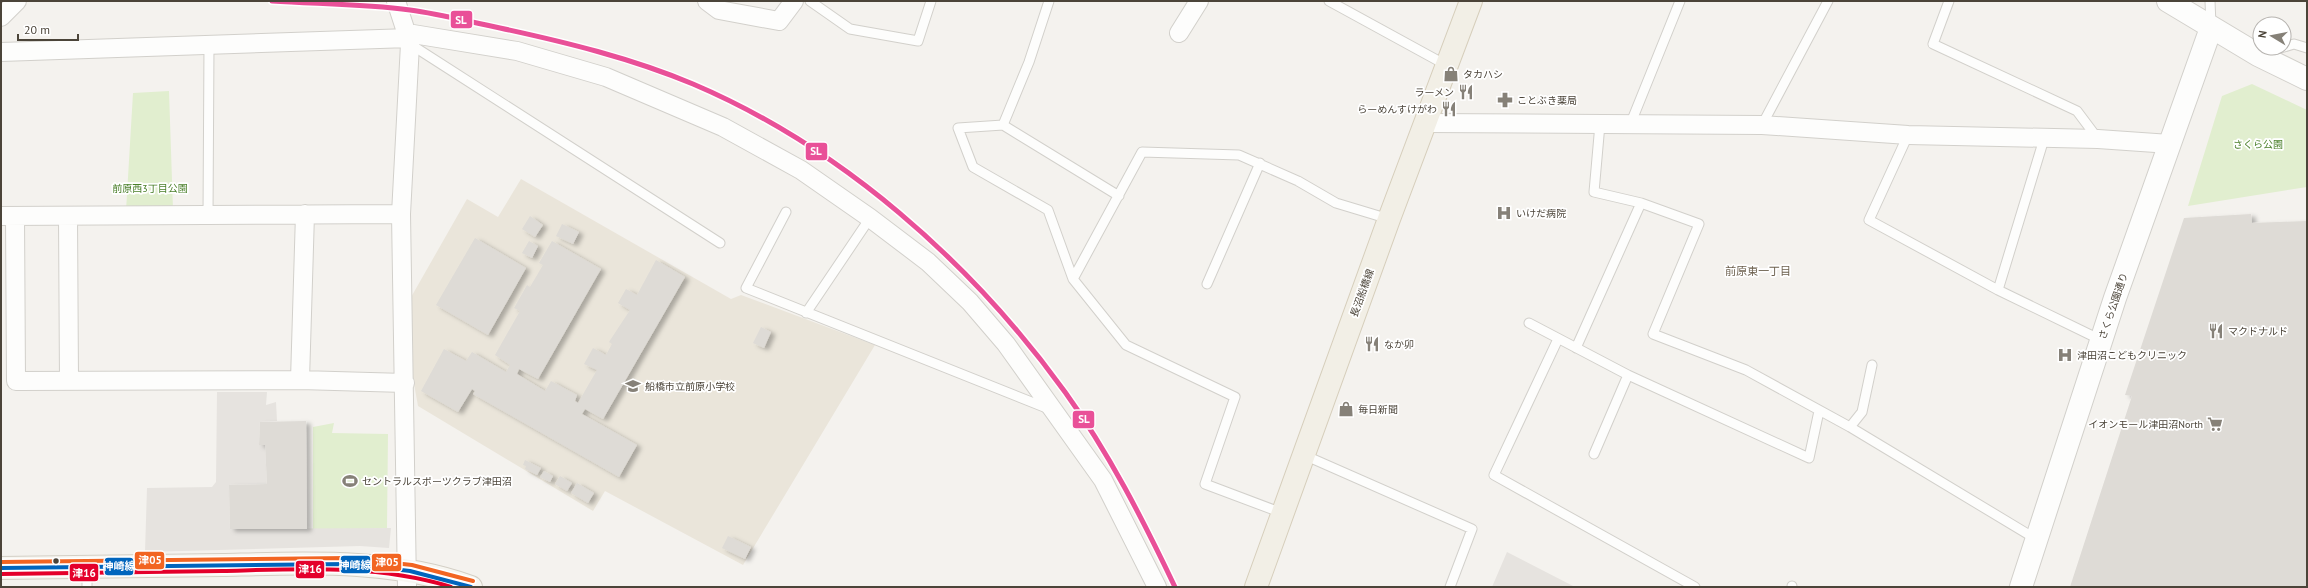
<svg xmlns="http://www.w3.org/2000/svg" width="2308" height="588" font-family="'PT Sans','Noto Sans JP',sans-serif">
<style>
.education{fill:#eae5da}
.green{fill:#e1eecf}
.parking{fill:#e6e3df}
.building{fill:#dedbd6;filter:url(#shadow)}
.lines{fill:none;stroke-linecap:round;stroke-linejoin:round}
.service-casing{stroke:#d2d0cb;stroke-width:11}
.minor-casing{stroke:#d2d0cb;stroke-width:20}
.tertiary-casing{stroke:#d2d0cb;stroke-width:24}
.secondary-casing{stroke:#d3cfc5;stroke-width:24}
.primary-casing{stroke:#d6cebb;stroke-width:24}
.service{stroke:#fdfdfc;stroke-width:9}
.minor{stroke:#fdfdfc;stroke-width:18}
.tertiary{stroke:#fdfdfc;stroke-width:22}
.secondary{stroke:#f7f6f1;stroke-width:22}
.primary{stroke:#f2efe6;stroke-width:22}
.bus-1-casing{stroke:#fff;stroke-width:7}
.bus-2-casing{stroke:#fff;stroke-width:7}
.bus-3-casing{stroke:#fff;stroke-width:7}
.bus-1{stroke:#0065bd;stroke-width:4}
.bus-2{stroke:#e4002b;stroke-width:4}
.bus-3{stroke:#f26522;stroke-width:4}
.rail-1-casing{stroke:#fff;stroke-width:8}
.rail-1{stroke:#e95098;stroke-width:5}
.bus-dot{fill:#4b4439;stroke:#fff;stroke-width:1.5}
.labels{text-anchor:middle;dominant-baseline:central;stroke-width:3.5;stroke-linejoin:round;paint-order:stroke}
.poi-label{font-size:10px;fill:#4b4439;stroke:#fff;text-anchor:start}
.park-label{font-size:10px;fill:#4a7f2a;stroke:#fff}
.street-label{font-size:10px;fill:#4b4439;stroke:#fff}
.neighbourhood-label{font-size:11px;fill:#6e6250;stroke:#fff}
.line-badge{stroke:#fff;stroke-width:1.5}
.badge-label{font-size:11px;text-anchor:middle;font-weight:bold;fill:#fff}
</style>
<defs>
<filter id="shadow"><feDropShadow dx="4.5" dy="2.5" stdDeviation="2" flood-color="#0004"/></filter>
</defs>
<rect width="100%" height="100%" fill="#f4f2ee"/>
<path class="education" d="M 521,179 L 731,299 L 741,295 L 875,345 L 743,565 L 605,491 L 593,511 L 418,406 L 411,367 L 410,299 L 467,199 L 498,217 Z"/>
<path class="green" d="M 2252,84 L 2307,110 L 2307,187 L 2188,206 L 2222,96 Z
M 169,91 L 173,210 L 126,211 L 133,93 Z
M 334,423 L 332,433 L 388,434 L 387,528 L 313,531 L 313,427 Z"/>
<path class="parking" d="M 217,392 L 267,392 L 266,405 L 276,402 L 277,421 L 260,422 L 259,445 L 265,445 L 267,484 L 229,485 L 230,529 L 391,528 L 389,548 L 360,546 L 145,552 L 147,488 L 212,487 L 216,482 Z
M 1507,552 L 1575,587 L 1492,587 Z"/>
<path class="building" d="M 2251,214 L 2252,223 L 2307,221 L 2307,587 L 2070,587 L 2132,396 L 2125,395 L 2184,218 Z
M 530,216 L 543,225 L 535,237 L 522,229 Z
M 562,224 L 579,232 L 573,244 L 556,236 Z
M 475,238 L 526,268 L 488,335 L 436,305 Z
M 529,241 L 538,246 L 532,258 L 522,253 Z
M 552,241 L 601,269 L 538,379 L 519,369 L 517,374 L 545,391 L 551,381 L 577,395 L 575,401 L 578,403 L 597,370 L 584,364 L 593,348 L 606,355 L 612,344 L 609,342 L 630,310 L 618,303 L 626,289 L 637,295 L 656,260 L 685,277 L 603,419 L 585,409 L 582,414 L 637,445 L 619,477 L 473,394 L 475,391 L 472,389 L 458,412 L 421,391 L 444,349 L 466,361 L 472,352 L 506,372 L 510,365 L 495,355 L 520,311 L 514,308 L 527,285 L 530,287 L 543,265 L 539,263 Z
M 761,327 L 771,332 L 764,348 L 753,343 Z
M 306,421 L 307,529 L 230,529 L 229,485 L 267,484 L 265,445 L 259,445 L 260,422 Z
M 525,460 L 541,468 L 537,475 L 525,469 L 526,466 L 523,465 Z
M 544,471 L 553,476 L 550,482 L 540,477 Z
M 560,476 L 572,483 L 567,491 L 555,484 Z
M 577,483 L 594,493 L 588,503 L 571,493 Z
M 728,536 L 751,547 L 745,559 L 722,548 Z"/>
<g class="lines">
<g class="service-casing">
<path id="service" d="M 810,1 L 850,29 L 918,41 L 931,1
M 1329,1 L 1446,65
M 1949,1 L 1933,44 L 2077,111 L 2098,139
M 2210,1 L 2211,25
M 410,44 L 720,243
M 2284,47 L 2294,44 L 2307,48
M 2262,54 L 2281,48
M 1600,124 L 1594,192 L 1641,203 L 1699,224 L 1653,334 L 1746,370 L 1850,427 L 2036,539
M 1003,125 L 1029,62 L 1049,1
M 1630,125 L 1680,1
M 1762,125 L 1828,1
M 1908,135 L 1869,220 L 1998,290 L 2101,340
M 1119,196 L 1003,125 L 958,128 L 973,167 L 1048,210 L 1073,279 L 1126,345 L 1235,397 L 1205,484 L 1282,513
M 786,212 L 746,288 L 1049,409
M 208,215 L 209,45
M 1073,279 L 1142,152 L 1239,155 L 1298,181 L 1336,203 L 1389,219
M 1207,284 L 1260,163
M 1998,290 L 2044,139
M 806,313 L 870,218
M 1529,323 L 1628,375 L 1809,458 L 1819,411
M 1558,339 L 1494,475 L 1695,587
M 1576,348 L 1641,203
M 1850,427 L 1862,412 L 1872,365
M 1594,454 L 1628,375
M 1304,455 L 1472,529 L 1450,587
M 87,587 L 87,567
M 1792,587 L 1792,586"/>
</g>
<g class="minor-casing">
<path id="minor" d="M 396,1 L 410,44 L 401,214 L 407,587
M 707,1 L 719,10 L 779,21 L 794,1
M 1,17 L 17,1
M 407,33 L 517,51 L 606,77 L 723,127 L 801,170 L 870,218 L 928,262 L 970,302 L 1006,344 L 1103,480 L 1157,587
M 1179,33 L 1199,1
M 1,52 L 409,38
M 1426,123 L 1762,125 L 1908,135 L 2098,139 L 2170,144
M 1,216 L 401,214
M 15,216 L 16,381 L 300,380 L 405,383
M 68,216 L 69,381
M 300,380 L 305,214"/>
</g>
<g class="tertiary-casing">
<path id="tertiary" d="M 2168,1 L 2258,55 L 2307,79
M 2021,587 L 2115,298 L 2211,28"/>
</g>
<g class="secondary-casing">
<path id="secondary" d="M 1,568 C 75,567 148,566 222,565 C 304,563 392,558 471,587"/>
</g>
<g class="primary-casing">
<path id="primary" d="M 1256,587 L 1389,219 L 1471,1"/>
</g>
<use href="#service" class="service"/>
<use href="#minor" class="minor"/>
<use href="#tertiary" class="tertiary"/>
<use href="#secondary" class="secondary"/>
<use href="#primary" class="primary"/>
<g class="bus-1-casing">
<path id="bus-1" d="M 1,568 L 348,564 L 410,571 L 471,587"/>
</g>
<g class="bus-2-casing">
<path id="bus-2" d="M 1,574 C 75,573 149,572 222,571 C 298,569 377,564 451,587"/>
</g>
<g class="bus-3-casing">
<path id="bus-3" d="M 1,562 L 348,558 L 412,565 L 473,581"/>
</g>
<use href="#bus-1" class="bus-1"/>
<use href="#bus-2" class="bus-2"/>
<use href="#bus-3" class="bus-3"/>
<g class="rail-1-casing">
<path id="rail-1" d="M 272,1 C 318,4 364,4 410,10 C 440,14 470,22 500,28 C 565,42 631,58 693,84 C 841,147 971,262 1065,392 C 1109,453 1143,520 1175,587"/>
</g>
<use href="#rail-1" class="rail-1"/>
</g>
<defs>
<g id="shop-bare" transform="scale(1.2)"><path d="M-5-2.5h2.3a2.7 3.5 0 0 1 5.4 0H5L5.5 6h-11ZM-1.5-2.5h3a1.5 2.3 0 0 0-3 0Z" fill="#868178" stroke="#fff" stroke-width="2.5" paint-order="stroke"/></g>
<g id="restaurant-bare" transform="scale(1.2)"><path d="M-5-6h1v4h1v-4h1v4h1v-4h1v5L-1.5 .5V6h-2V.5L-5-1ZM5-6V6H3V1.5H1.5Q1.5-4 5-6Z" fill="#868178" stroke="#fff" stroke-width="2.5" paint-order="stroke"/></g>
<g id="pharmacy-bare" transform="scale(1.2)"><path d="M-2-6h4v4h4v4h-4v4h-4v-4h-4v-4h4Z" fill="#868178" stroke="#fff" stroke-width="2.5" paint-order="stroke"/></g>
<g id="hospital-bare" transform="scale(1.2)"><path d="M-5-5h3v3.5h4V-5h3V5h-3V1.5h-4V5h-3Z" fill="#868178" stroke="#fff" stroke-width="2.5" paint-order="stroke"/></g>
<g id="school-bare" transform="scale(1.2)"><path d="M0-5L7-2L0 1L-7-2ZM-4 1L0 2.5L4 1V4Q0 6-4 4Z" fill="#868178" stroke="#fff" stroke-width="2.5" paint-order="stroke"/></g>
<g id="supermarket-bare" transform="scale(1.2)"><path d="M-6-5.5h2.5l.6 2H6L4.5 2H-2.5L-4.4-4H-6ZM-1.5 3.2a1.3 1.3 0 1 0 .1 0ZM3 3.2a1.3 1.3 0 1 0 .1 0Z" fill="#868178" stroke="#fff" stroke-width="2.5" paint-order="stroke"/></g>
<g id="stadium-bare" transform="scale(1.2)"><path d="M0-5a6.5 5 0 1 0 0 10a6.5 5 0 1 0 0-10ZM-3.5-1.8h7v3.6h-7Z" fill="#868178" stroke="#fff" stroke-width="2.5" paint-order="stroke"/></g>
</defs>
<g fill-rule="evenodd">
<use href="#shop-bare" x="1451" y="74"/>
<use href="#restaurant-bare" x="1466" y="92"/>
<use href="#pharmacy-bare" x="1505" y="100"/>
<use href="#restaurant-bare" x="1449" y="109"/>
<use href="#hospital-bare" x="1504" y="213"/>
<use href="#restaurant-bare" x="2216" y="331"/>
<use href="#restaurant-bare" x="1372" y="344"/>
<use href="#hospital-bare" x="2065" y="355"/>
<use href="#school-bare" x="633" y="386"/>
<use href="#shop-bare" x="1346" y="409"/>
<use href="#supermarket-bare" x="2215" y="424"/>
<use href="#stadium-bare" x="350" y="481"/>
</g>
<circle class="bus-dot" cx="56" cy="561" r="3.5"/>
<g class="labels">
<g class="poi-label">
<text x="1463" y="74">タカハシ</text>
<text x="1454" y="92" text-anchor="end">ラーメン</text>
<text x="1517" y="100">ことぶき薬局</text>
<text x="1437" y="109" text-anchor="end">らーめんすけがわ</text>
<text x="1516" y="213">いけだ病院</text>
<text x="2228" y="331">マクドナルド</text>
<text x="1384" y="344">なか卯</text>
<text x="2077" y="355">津田沼こどもクリニック</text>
<text x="645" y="386">船橋市立前原小学校</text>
<text x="1358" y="409">毎日新聞</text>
<text x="2203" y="424" text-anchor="end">イオンモール津田沼North</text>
<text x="362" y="481">セントラルスポーツクラブ津田沼</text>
</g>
<g class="park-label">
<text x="2258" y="144">さくら公園</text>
<text x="150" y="188">前原西3丁目公園</text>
</g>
<g class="street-label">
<text transform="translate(1362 293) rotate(-70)">長沼船橋線</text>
<text transform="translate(2113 306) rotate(-71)">さくら公園通り</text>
</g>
<g class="neighbourhood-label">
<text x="1758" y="271">前原東一丁目</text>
</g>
</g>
<g class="line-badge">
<rect x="450" y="10" width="23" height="19" rx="4" fill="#e95098"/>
<rect x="805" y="142" width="23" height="19" rx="4" fill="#e95098"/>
<rect x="1072" y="410" width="23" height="19" rx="4" fill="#e95098"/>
<rect x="134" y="551" width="31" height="19" rx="4" fill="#f26522"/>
<rect x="371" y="553" width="31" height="19" rx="4" fill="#f26522"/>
<rect x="340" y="555" width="31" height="19" rx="4" fill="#0065bd"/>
<rect x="104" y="557" width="30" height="19" rx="4" fill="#0065bd"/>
<rect x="295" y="560" width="30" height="19" rx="4" fill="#e4002b"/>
<rect x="69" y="563" width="30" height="19" rx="4" fill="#e4002b"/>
</g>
<g class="badge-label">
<text x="461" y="24">SL</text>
<text x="816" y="155">SL</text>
<text x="1084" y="423">SL</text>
<text x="150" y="564">津05</text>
<text x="387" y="566">津05</text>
<text x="355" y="569">神崎線</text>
<text x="119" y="570">神崎線</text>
<text x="310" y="573">津16</text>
<text x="84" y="577">津16</text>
</g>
<rect width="2308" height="588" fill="none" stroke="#4b4439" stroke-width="4"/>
<g transform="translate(2272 36) rotate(280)"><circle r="19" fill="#ffffff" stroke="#b7b4b0"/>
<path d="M0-3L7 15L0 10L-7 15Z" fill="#868178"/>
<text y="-6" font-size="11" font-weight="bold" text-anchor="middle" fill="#4b4439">N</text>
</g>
<path d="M18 34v6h60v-6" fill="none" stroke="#4b4439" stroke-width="2"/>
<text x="24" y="34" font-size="12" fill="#4b4439" stroke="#ffffff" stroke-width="3" paint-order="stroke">20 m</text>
</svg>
